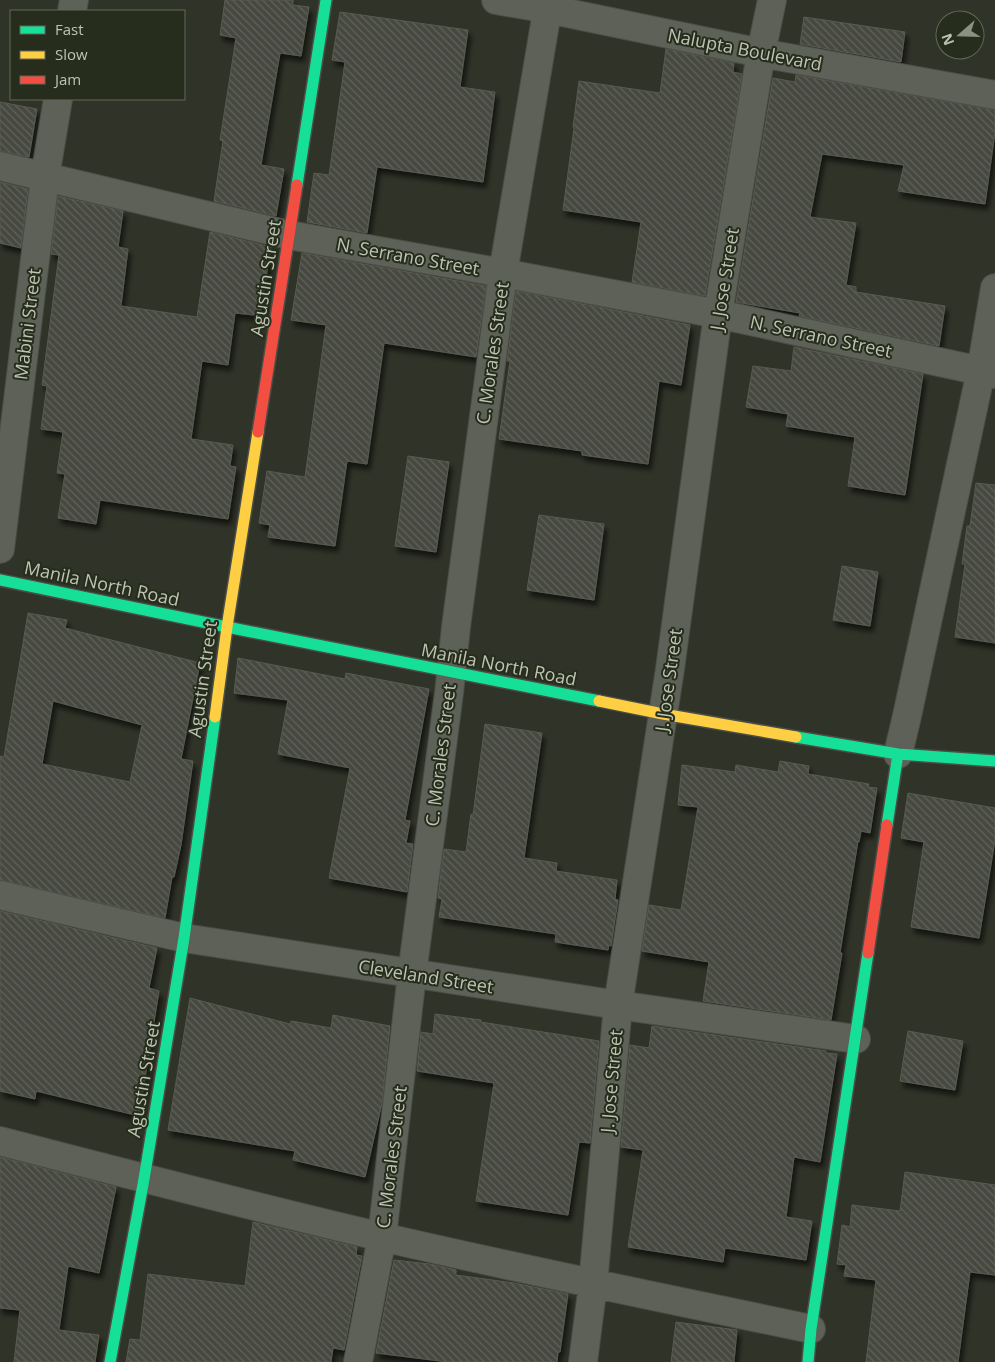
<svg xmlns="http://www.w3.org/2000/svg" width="995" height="1362" font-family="'Open Sans',sans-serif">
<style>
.building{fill:url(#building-back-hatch);stroke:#585b50;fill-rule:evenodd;filter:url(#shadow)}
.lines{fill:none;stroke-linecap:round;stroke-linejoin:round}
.street-casing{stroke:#4b4e46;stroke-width:30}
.fast-casing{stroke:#4b4e46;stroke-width:14}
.slow-casing{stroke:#4b4e46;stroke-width:14}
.jam-casing{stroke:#4b4e46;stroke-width:14}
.street{stroke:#5e6158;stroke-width:28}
.fast{stroke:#16e098;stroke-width:11}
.slow{stroke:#ffcf43;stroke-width:11}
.jam{stroke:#f24e42;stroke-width:11}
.labels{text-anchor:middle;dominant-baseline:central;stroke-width:4;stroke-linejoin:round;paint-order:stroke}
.street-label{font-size:18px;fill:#bdc4b2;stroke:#272d1d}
</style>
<defs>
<pattern id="building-back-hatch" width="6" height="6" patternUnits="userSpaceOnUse" patternTransform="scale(1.25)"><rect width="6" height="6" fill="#464940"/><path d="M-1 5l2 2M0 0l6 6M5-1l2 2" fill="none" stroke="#5f6259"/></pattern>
<filter id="shadow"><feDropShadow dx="3" dy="5.5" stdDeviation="2.5" flood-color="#0009"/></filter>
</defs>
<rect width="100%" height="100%" fill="#303328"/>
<path class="building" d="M 225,0 L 293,0 L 293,5 L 309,7 L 301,56 L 280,53 L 261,165 L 284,169 L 276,216 L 214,201 L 223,141 L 220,140 L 236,38 L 220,35 Z
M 340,12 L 468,30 L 460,87 L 495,92 L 483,182 L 377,167 L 367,233 L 307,222 L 314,173 L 329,175 L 345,62 L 332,60 Z
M 804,17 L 905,32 L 901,62 L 800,44 Z
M 666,49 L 734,63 L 733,72 L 742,74 L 705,296 L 632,282 L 641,222 L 563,210 L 574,128 L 573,127 L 579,81 L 660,93 Z
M 796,75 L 995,110 L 995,132 L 985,204 L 898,191 L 904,165 L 822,154 L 810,217 L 856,223 L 846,285 L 856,287 L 856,292 L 945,306 L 939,346 L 799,316 L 800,313 L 736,302 L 773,78 L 795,82 Z
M 0,102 L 37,109 L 29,157 L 0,151 Z
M 0,182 L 28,189 L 21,248 L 0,243 Z
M 58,196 L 123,211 L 118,247 L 128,249 L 121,306 L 197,317 L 210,232 L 271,247 L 260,315 L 254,314 L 254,315 L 235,313 L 228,365 L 202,361 L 191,439 L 233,445 L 230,466 L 236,467 L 228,519 L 100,500 L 96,524 L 58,518 L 65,474 L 57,473 L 63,432 L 41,429 L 47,386 L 42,385 L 59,255 L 51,254 Z
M 302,253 L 486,286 L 476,357 L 384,343 L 367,464 L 347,461 L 335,546 L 268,537 L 270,525 L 259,523 L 267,471 L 305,477 L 326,325 L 291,320 Z
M 516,291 L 690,325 L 681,385 L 659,381 L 648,464 L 582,455 L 582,451 L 499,439 L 510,361 L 507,361 Z
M 794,347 L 923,374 L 905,495 L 848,486 L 855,437 L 786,426 L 788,414 L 746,407 L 753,366 L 791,371 Z
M 408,456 L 449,462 L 436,552 L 395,546 Z
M 976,483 L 995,485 L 995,643 L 955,637 L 965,564 L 962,564 L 967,526 L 970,526 Z
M 539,515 L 604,524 L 594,600 L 527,590 Z
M 842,566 L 878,572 L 870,626 L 833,620 Z
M 28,613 L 67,620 L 65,628 L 200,663 L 181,759 L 193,761 L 181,845 L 174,877 L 172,877 L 165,918 L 0,880 L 0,756 L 4,757 ZM 53,701 L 142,725 L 130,782 L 42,764 Z
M 238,658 L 345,679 L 346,673 L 429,689 L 405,820 L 410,821 L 406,843 L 413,844 L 407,892 L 329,878 L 350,768 L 278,754 L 288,700 L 234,693 Z
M 485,724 L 542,733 L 524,858 L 557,863 L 556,871 L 617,880 L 615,899 L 618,900 L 611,946 L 609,945 L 608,950 L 555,942 L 556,934 L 439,917 L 442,899 L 438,898 L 444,849 L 466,852 L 471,814 L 473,815 Z
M 780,761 L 809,766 L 808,774 L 869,784 L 868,787 L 877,788 L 870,833 L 861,831 L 859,842 L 858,841 L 840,953 L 842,953 L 831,1020 L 703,1001 L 709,962 L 642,951 L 649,905 L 681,910 L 698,807 L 678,805 L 682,765 L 735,772 L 736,765 L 778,772 Z
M 908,793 L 995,808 L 995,840 L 979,938 L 911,927 L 924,842 L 901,838 Z
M 0,911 L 157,948 L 149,988 L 159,991 L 139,1116 L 36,1091 L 35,1099 L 0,1091 Z
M 190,998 L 290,1024 L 291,1021 L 331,1028 L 333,1015 L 390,1026 L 382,1103 L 365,1177 L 293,1160 L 295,1151 L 168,1130 Z
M 435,1014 L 481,1020 L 481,1022 L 599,1041 L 590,1143 L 579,1142 L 568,1215 L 476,1201 L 494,1083 L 417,1071 L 421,1032 L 433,1034 Z
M 652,1026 L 826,1051 L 826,1053 L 837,1054 L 820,1162 L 794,1157 L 786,1217 L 812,1221 L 806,1260 L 725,1248 L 723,1262 L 628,1247 L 643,1150 L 621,1147 L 630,1045 L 649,1048 Z
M 908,1031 L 963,1041 L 955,1090 L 900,1081 Z
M 0,1157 L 116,1187 L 99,1273 L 68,1266 L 59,1330 L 99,1335 L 95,1362 L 14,1362 L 20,1310 L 0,1308 Z
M 905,1172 L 995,1185 L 995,1275 L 970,1272 L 958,1362 L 866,1362 L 876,1280 L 844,1276 L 846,1265 L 837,1264 L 842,1225 L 850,1227 L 852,1205 L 900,1211 Z
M 253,1222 L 357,1247 L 356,1255 L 362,1256 L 344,1350 L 333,1348 L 331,1362 L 126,1362 L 130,1339 L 140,1340 L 148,1274 L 245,1286 Z
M 394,1260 L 430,1264 L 456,1270 L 456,1275 L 514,1283 L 568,1294 L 560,1352 L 558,1352 L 557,1362 L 448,1362 L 376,1353 Z
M 676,1322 L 737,1330 L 734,1362 L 671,1362 Z"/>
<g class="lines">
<g class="street-casing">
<path id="street" d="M 496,0 L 548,9 L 761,53 L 995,95
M 72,11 L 74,0
M 0,166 L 289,235 L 503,273 L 718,314 L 995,374
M 0,549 L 45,177 L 58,99
M 898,754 L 907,716 L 981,371 L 995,288
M 0,895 L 184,938 L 618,1005 L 856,1039
M 0,1141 C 127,1174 254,1207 382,1237 C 524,1270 668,1299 811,1329
M 358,1362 L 382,1237 L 412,974 L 449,693 L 456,627 L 503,273 L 549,0
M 583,1362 L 593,1284 L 618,1005 L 670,669 L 718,314 L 761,53 L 772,0"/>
</g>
<g class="fast-casing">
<path id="fast" d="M 297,185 L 326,0
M 0,580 L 227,627 L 599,701
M 796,737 L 898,754 L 995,761
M 887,825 L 898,754
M 110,1362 L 144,1179 L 184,938 L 215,717
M 808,1362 L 811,1329 L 868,953"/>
</g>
<g class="slow-casing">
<path id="slow" d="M 599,701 L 663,714 L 796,737
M 215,717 L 227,627 L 258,432"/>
</g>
<g class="jam-casing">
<path id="jam" d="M 258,432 L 297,185
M 868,953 L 887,825"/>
</g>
<use href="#street" class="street"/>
<use href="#fast" class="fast"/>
<use href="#slow" class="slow"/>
<use href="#jam" class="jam"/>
</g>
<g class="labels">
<g class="street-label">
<text transform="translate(745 49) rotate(11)">Nalupta Boulevard</text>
<text transform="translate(408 256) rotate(10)">N. Serrano Street</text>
<text transform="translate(265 278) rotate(-81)">Agustin Street</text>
<text transform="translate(724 279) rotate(-81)">J. Jose Street</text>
<text transform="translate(27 324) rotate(-83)">Mabini Street</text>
<text transform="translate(821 336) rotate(12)">N. Serrano Street</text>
<text transform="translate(492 353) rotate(-82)">C. Morales Street</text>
<text transform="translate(102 583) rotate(12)">Manila North Road</text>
<text transform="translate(499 664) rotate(11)">Manila North Road</text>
<text transform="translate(202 679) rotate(-82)">Agustin Street</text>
<text transform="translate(668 680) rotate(-82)">J. Jose Street</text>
<text transform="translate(440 755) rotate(-83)">C. Morales Street</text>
<text transform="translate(426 976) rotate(9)">Cleveland Street</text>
<text transform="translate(143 1079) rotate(-80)">Agustin Street</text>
<text transform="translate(611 1081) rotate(-85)">J. Jose Street</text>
<text transform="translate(391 1157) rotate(-83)">C. Morales Street</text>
</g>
</g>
<rect x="10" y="10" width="175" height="90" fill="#272d1d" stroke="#636959"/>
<rect x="20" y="26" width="25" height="8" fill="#16e098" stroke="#636959"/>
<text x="55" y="35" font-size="15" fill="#bdc4b2">Fast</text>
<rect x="20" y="51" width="25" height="8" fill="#ffcf43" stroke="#636959"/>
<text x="55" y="60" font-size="15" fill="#bdc4b2">Slow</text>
<rect x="20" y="76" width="25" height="8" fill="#f24e42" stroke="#636959"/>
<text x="55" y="85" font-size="15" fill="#bdc4b2">Jam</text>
<g transform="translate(960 35) rotate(250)"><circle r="24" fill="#272d1d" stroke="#636959"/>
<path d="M0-4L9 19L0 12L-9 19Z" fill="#8c9182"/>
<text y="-8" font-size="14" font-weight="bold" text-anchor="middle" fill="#bdc4b2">N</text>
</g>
</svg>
